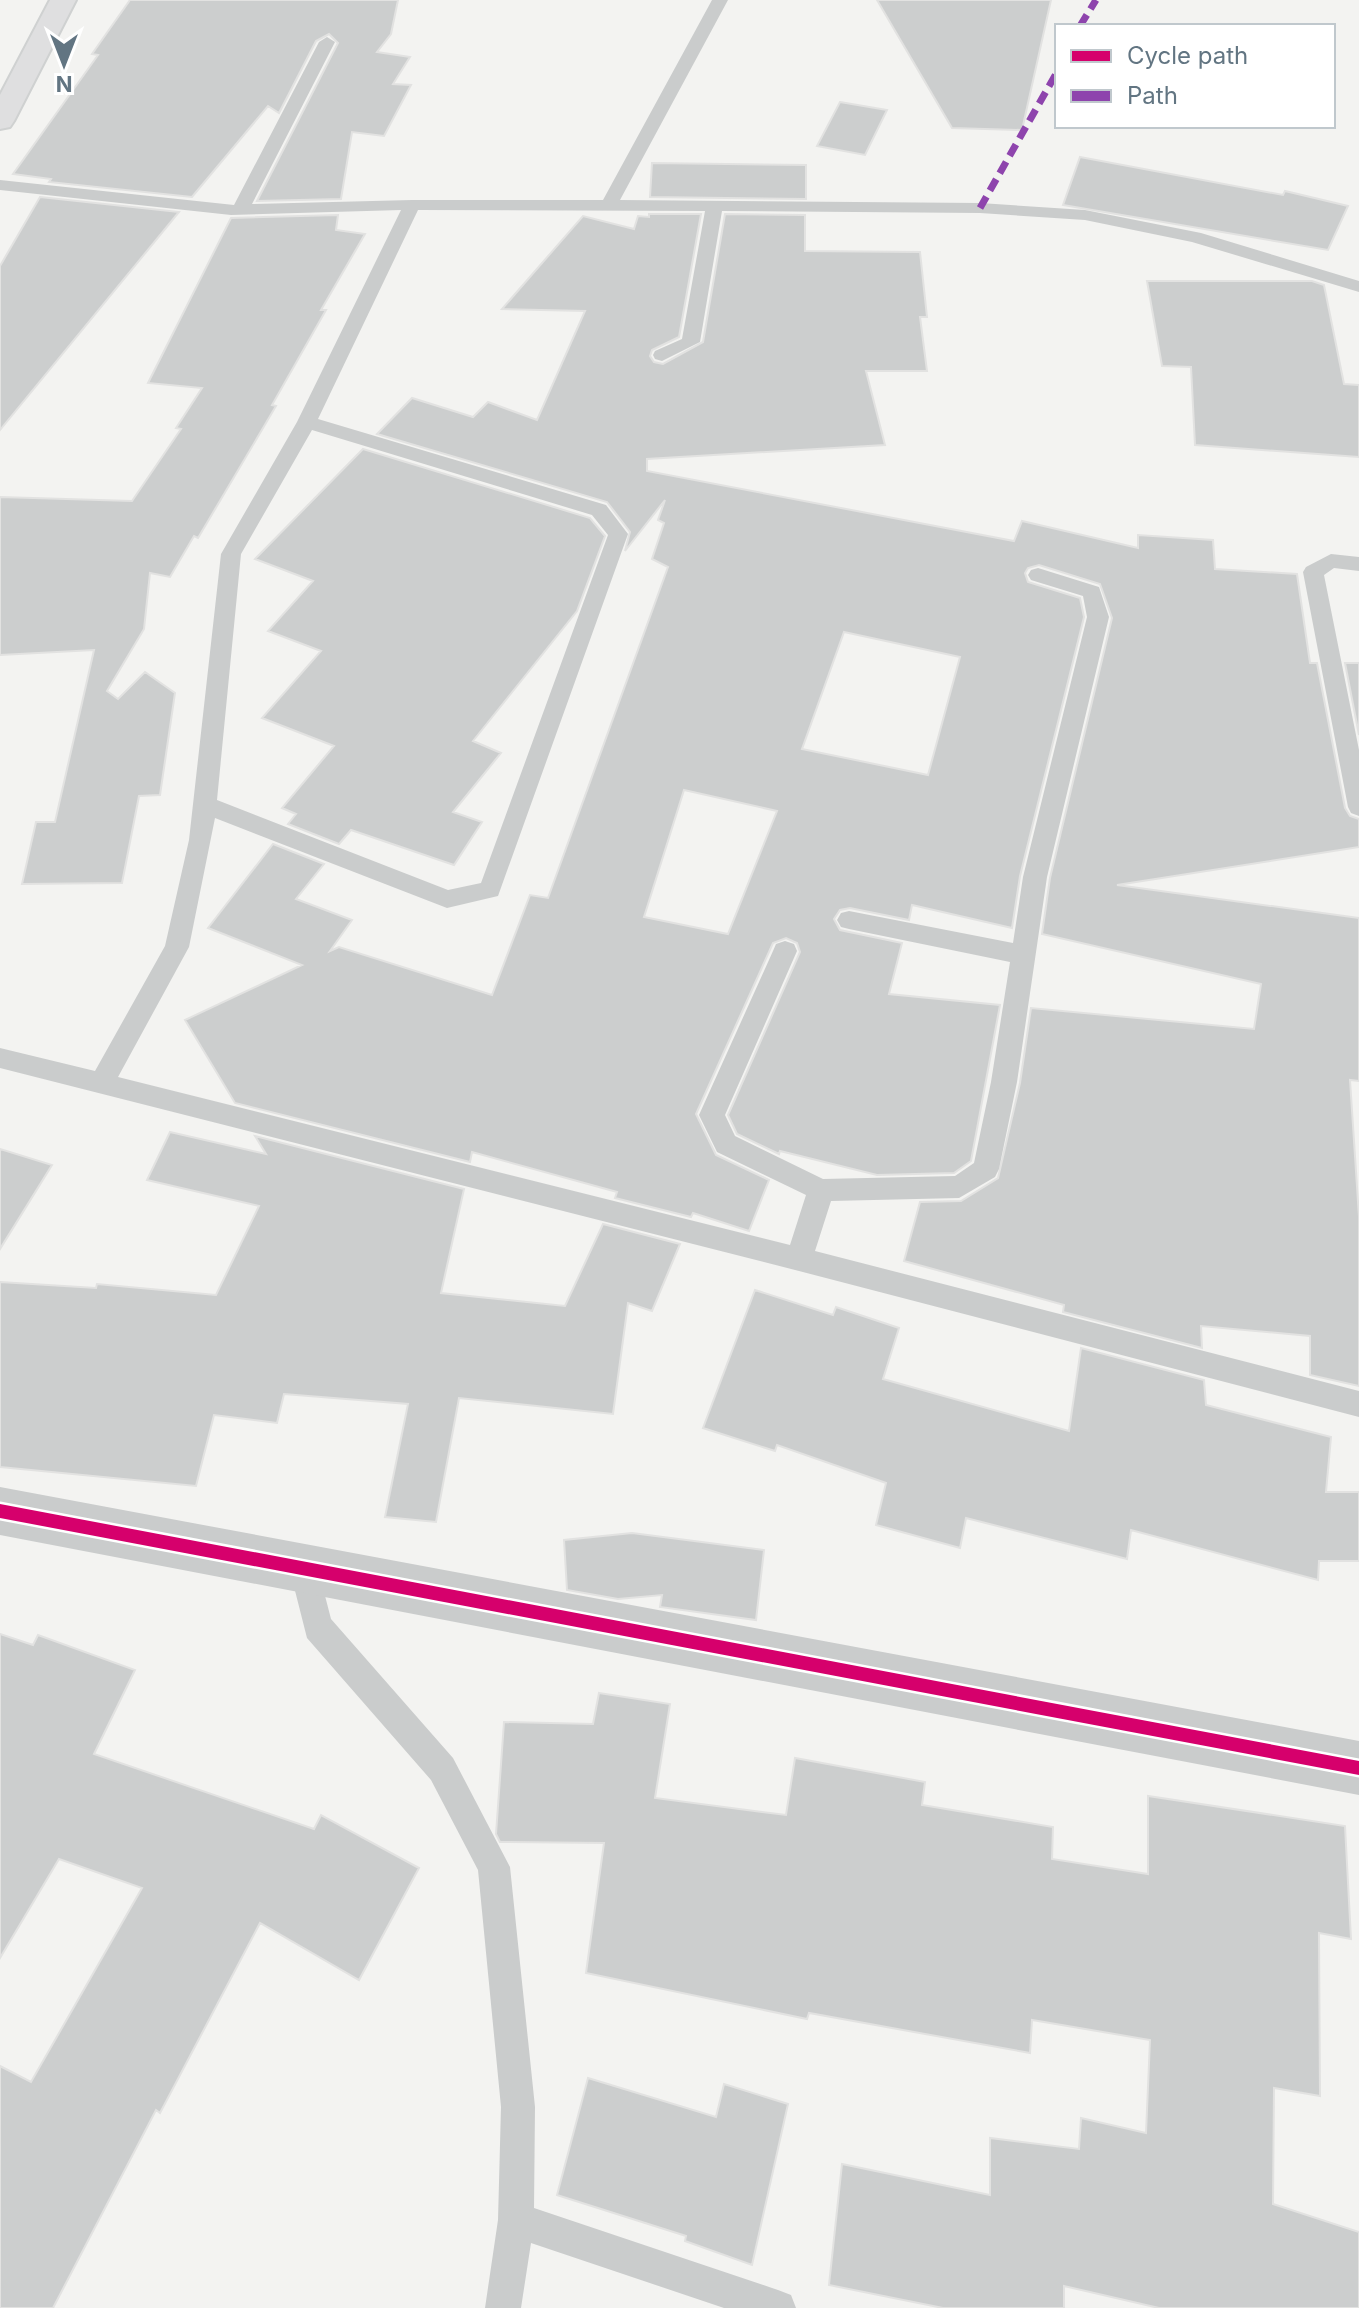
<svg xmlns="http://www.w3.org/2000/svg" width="1359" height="2308" font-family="Inter,sans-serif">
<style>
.building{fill:#cccece;stroke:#e2e2e1;stroke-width:2;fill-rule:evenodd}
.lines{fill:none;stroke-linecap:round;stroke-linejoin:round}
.secondary-casing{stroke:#cfd1d1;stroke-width:4}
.service{fill:#cacccc;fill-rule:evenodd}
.minor{fill:#cacccc;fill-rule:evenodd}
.secondary{fill:#dfdfe0;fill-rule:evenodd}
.quiet{stroke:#8e44ad;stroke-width:7;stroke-dasharray:13 7;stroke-linecap:butt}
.cycleway-casing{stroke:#fff;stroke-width:5}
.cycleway{fill:#d6006c;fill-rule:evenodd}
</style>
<rect width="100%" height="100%" fill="#f3f3f1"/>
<path class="building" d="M 130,0 L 398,0 L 391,34 L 377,52 L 410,57 L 393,84 L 411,85 L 384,136 L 352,132 L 341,199 L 257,201 L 338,43 L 329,34 L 316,41 L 279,113 L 268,106 L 192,197 L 49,182 L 51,179 L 13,174 L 98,55 L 92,54 Z
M 877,0 L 1051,0 L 1022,130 L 952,128 Z
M 840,102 L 887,110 L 865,155 L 817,146 Z
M 1080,157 L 1283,195 L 1285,191 L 1348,206 L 1328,250 L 1063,205 Z
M 652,163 L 806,165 L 806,199 L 650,197 Z
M 40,197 L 179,212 L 0,430 L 0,266 Z
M 649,214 L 701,214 L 679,337 L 652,350 L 650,356 L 654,362 L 663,364 L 703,342 L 725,214 L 805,215 L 805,251 L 920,252 L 927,317 L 920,317 L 927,371 L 866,371 L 885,445 L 647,459 L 647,471 L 1014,541 L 1022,521 L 1138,548 L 1138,535 L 1213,540 L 1215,569 L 1297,574 L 1310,663 L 1317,663 L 1345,808 L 1350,816 L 1359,819 L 1359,847 L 1117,885 L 1359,918 L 1359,1081 L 1350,1080 L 1359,1217 L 1359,1386 L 1310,1375 L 1310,1336 L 1201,1326 L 1202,1348 L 1063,1312 L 1064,1305 L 904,1261 L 920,1202 L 961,1201 L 998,1178 L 1020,1083 L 1031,1008 L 1254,1029 L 1261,984 L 1042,934 L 1050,878 L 1112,618 L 1100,584 L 1039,565 L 1028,568 L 1025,573 L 1028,582 L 1080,598 L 1084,617 L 1020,876 L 1012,928 L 912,905 L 909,920 L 850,908 L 840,910 L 834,919 L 840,930 L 902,943 L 889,994 L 1000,1005 L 971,1161 L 954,1173 L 877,1175 L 780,1151 L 779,1154 L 737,1134 L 728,1115 L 800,952 L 797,943 L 786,938 L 773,943 L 696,1114 L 716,1155 L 769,1180 L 749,1231 L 693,1213 L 691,1217 L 615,1198 L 617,1192 L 472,1152 L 470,1162 L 235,1103 L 185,1020 L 302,965 L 208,928 L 273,844 L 324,864 L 296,899 L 352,920 L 330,951 L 339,947 L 492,995 L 530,895 L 548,898 L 668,567 L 652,559 L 664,523 L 658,520 L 665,500 L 625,551 L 630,532 L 607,502 L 377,434 L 412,398 L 473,417 L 488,402 L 537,420 L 585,311 L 502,309 L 583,216 L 634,229 L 638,216 L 649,217 ZM 844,632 L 960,657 L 928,775 L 802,749 ZM 684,790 L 777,811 L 728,934 L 644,917 Z
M 338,215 L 336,230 L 365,234 L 321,310 L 326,310 L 272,405 L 276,406 L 198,538 L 194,536 L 170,577 L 150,573 L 144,629 L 107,691 L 118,699 L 145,672 L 175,693 L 160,795 L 139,796 L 122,883 L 22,884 L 36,822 L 55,822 L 94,650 L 0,655 L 0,497 L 132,501 L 181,429 L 176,428 L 202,388 L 148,383 L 231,218 Z
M 1147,281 L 1312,281 L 1324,285 L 1344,384 L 1359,385 L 1359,457 L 1195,445 L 1191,367 L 1162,366 Z
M 363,449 L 590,518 L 605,536 L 577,611 L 473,741 L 501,753 L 453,812 L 482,822 L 454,865 L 351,830 L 339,844 L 288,824 L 296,814 L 282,808 L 334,746 L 262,718 L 321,651 L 268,631 L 313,581 L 255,559 Z
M 1345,663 L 1359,663 L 1359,735 Z
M 170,1132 L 266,1154 L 255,1136 L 464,1189 L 441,1293 L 565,1306 L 603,1224 L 680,1244 L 652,1311 L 628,1303 L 613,1414 L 459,1398 L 436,1522 L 385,1517 L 408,1404 L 284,1394 L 277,1423 L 214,1415 L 196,1486 L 0,1467 L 0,1282 L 96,1288 L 97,1284 L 216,1295 L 259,1206 L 147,1180 Z
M 0,1149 L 52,1165 L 0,1249 Z
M 755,1290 L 833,1315 L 836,1307 L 899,1328 L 883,1379 L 1069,1431 L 1081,1348 L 1204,1380 L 1206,1405 L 1331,1437 L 1326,1492 L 1359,1492 L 1359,1561 L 1319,1561 L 1318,1580 L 1131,1530 L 1127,1559 L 966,1518 L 960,1548 L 876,1525 L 886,1483 L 777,1445 L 775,1451 L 703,1428 Z
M 632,1533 L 764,1550 L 756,1620 L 660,1607 L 662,1595 L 618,1599 L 567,1590 L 564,1540 Z
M 0,1634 L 33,1645 L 38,1635 L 135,1670 L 94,1754 L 314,1829 L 321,1815 L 419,1868 L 359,1980 L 260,1923 L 160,2113 L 156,2110 L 53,2308 L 0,2308 L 0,2066 L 31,2082 L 142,1888 L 59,1859 L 0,1958 Z
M 599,1693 L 670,1704 L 655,1798 L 786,1815 L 795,1758 L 925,1782 L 922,1805 L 1053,1827 L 1052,1859 L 1148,1874 L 1148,1796 L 1345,1826 L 1351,1939 L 1319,1933 L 1320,2096 L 1274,2088 L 1273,2204 L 1359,2232 L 1359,2308 L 1159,2308 L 1064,2286 L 1064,2308 L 943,2308 L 829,2285 L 842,2164 L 990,2195 L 990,2138 L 1079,2149 L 1081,2118 L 1146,2133 L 1150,2040 L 1032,2020 L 1030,2053 L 809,2013 L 807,2019 L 586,1973 L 604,1843 L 500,1842 L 496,1834 L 504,1722 L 593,1724 Z
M 588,2078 L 716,2117 L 724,2084 L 788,2104 L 752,2265 L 685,2241 L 686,2236 L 557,2195 Z"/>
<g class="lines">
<g class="secondary-casing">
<path id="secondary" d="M 50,0 L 76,0 L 14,121 L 10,127 L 0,129 L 0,95 Z"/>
</g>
<path class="service" d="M 712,0 L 728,0 L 620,200 L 980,203 L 1085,210 L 1201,233 L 1359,281 L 1359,292 L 1192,242 L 1085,220 L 980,213 L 722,211 L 700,342 L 662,361 L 655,359 L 653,355 L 655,351 L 682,339 L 705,211 L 418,210 L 318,419 L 606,505 L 628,534 L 498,896 L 447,908 L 215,818 L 189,947 L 118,1077 L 790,1245 L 806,1195 L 717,1152 L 699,1115 L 773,951 L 776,944 L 785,941 L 794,944 L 797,951 L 725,1115 L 735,1136 L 823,1179 L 955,1176 L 974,1163 L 991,1082 L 1010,962 L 849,929 L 841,927 L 837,920 L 841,913 L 849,911 L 1013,943 L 1023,877 L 1087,617 L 1083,596 L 1031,580 L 1028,575 L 1031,570 L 1038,568 L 1099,587 L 1109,617 L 1047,877 L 1017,1082 L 999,1169 L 995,1177 L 959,1198 L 831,1201 L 815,1251 L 1359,1391 L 1359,1417 L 799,1271 L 0,1068 L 0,1048 L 95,1071 L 165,946 L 189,840 L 221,554 L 297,422 L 401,210 L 231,215 L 0,190 L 0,180 L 234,205 L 319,42 L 327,37 L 335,42 L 252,204 L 412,200 L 603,200 ZM 312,430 L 592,515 L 608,535 L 481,883 L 448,890 L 217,800 L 241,554 Z
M 1331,554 L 1359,557 L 1359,571 L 1334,568 L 1324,575 L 1359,750 L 1359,816 L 1351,813 L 1348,807 L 1303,572 L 1306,567 Z
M 304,1552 L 315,1557 L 331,1619 L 453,1758 L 510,1867 L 535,2107 L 534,2208 L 778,2290 L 791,2295 L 796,2308 L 724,2308 L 531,2243 L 521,2308 L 485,2308 L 498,2220 L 501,2107 L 478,1870 L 431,1780 L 307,1638 L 289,1567 L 293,1557 Z"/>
<path class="minor" d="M 0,1487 L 1359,1741 L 1359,1795 L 0,1535 Z"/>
<use href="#secondary" class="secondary"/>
<path class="quiet" d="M 1080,26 L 1096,0
M 980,208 L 1057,72"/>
<g class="cycleway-casing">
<path id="cycleway" d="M 0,1504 L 1359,1761 L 1359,1775 L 0,1518 Z"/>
</g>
<use href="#cycleway" class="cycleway"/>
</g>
<rect x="1055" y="24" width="280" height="104" fill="#ffffff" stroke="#c0c8cd" stroke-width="2"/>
<rect x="1071" y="50" width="40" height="12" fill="#d6006c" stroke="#c0c8cd" stroke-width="2"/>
<text x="1127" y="64" font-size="24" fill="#627582">Cycle path</text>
<rect x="1071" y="90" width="40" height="12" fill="#8e44ad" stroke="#c0c8cd" stroke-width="2"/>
<text x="1127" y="104" font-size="24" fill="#627582">Path</text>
<g transform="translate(64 64) rotate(180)" stroke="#ffffff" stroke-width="6" paint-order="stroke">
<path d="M0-6L14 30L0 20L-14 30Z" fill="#627582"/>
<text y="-12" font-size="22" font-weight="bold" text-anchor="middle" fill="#627582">N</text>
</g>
</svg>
